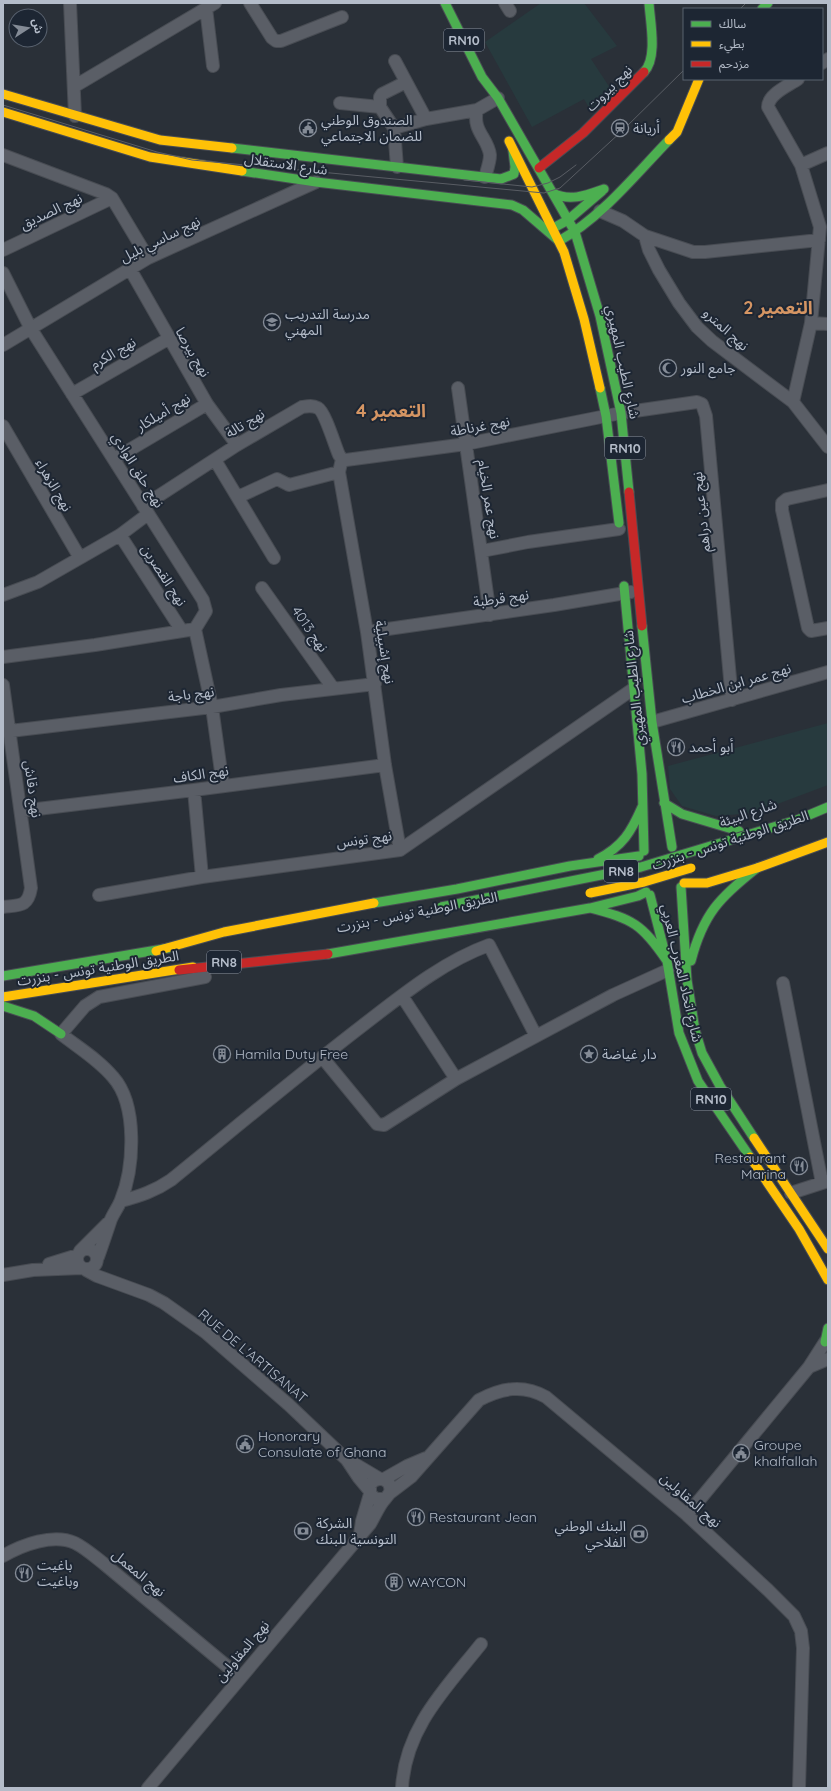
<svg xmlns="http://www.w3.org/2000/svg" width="831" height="1791" font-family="Quicksand,'Noto Sans Arabic',sans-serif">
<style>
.green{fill:#273a3e}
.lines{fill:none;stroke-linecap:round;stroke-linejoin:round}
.street-casing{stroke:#484c53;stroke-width:14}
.fast-casing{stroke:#484c53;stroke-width:11}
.slow-casing{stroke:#484c53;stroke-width:11}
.jam-casing{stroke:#484c53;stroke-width:11}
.street{stroke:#5a5e66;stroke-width:12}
.fast{stroke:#4caf50;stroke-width:9}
.slow{stroke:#ffc107;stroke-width:9}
.jam{stroke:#c62828;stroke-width:9}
.tram{stroke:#595d64;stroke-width:1}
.fast-bridge-casing{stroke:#474c53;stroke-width:11;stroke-linecap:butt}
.slow-bridge-casing{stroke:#474c53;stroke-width:11;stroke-linecap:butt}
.fast-bridge{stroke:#4caf50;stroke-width:9}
.slow-bridge{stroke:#ffc107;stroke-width:9}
.labels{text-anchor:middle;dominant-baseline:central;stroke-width:4;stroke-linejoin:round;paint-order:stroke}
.shield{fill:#1d2633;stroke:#878f9c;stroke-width:1}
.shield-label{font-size:13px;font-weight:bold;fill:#b4bcc9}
.street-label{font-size:14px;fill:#b4bcc9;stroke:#1d2633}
.poi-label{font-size:14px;fill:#b4bcc9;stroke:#1d2633;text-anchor:start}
.district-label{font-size:18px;font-weight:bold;fill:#d59563;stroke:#1d2633}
</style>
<rect width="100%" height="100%" fill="#2a3038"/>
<path class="green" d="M 541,3 L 584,3 L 617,46 L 591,59 L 614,94 L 591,111 L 584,99 L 532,127 L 485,42 Z
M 828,723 L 828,785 L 753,813 L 716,816 L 682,806 L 670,789 L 668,766 Z"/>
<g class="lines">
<g class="street-casing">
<path id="street" d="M 70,3 L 75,116
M 250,3 L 272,38 L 276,41 L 281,41 L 342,17
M 505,3 L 510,11
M 206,8 L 213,66
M 395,61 L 426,119
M 822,63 L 828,59
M 75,86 L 215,3
M 340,103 L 380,107
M 394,128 L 426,119 L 477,110
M 3,155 L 106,194 L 112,198 L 148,258
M 801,165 L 828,153
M 397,167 L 394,128 L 380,107 L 380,97 L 382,94 L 406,82
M 485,177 C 487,170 490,162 490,155 C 488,138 472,131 477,110 L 498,98
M 600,211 L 623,221 L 645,236 L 649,250 L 659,270 L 679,303 L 697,327 L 712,341 L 793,402 L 828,447
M 645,236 L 693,252 L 705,252 L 819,240
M 3,250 L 112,198
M 130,269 L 207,404 L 237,445
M 3,273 L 31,329 L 203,600 L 206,611 L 195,629
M 811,323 L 828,324
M 3,345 L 148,258 L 316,182
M 458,388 L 490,615
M 72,394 L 168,339
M 793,402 L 811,323 L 820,227 L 801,165 L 768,107 C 768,94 788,86 798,79
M 3,426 L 80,558
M 114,459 L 207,404
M 342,459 L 346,460 L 466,444 L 621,413 L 697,402 L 702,404 L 706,416 L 732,700
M 342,459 L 339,472 L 367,632 L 385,765 L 400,850
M 215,460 L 274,558
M 828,490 L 787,499 L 782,503 L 782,510 L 808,628 L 811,631 L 828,628
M 238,497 L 277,479 L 289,485 L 339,472
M 143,506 L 237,445 L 302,407 C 308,406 312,405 318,408 C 325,412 335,446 339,455 L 342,459
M 120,535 L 182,631
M 482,551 L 528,542 L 619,529
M 262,588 L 333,688
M 3,595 L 38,582 L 120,535 L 148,514
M 195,629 L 212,707 L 223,786
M 367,632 L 554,605 L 631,592
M 3,657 L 95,645 L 195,629
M 3,685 L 31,888 C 28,907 20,905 3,907
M 652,722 L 828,672
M 10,731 L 212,707 L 281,695 L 375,684
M 194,790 L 202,877
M 21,811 L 194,790 L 385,765
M 99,895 L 202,877 L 400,850 L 633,689
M 783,983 L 822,1183
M 402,996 L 456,1079
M 322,1057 L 377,1124 L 384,1125 L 456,1079 L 613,995 L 668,970
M 791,1193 L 828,1181
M 121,1201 C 140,1196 155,1191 171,1180 C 235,1128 297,1076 362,1026 C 401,996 442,962 489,945 L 536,1036
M77 1259a10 10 0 1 1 20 0a10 10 0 1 1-20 0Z
M 80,1251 L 108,1223
M 98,1257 C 102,1246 106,1234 110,1222 C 112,1215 118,1208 121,1200 C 134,1168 138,1105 113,1077 C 99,1060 79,1048 61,1034 L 85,1006 L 99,997 L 205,977
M 49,1264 L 78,1255
M 86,1270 L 97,1276 L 149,1295 L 164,1303 L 205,1332 L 289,1405 L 347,1460 L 359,1478 L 369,1490
M 3,1275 L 33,1270 L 82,1268
M 809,1367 L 828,1359
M 348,1460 L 380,1479
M 384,1479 L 407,1466 L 426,1458
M 390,1493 L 411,1477 L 479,1400 C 502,1388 523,1384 546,1397 L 687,1515 L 768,1590 L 794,1616 L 801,1631 L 803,1648 L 799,1788
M 687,1515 L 809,1367 L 825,1342 L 828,1339
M 360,1535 L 362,1521 L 370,1494
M 3,1556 C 22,1545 53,1533 75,1543 C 85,1548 94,1556 103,1563 L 240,1677
M 148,1788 L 370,1524 C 375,1516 379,1505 385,1499 C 387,1496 389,1495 390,1492 C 393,1478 376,1475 370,1485 L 370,1494 L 376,1499 L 385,1499
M 402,1788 C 405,1728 446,1688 481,1644"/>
</g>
<g class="fast-casing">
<path id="fast" d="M 445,3 L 482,77 L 498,98 L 575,232 L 600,316 L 621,413 L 629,492
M 762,9 L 768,3
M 644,72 C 658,58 650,21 649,3
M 232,148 L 501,179 L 514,174 L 515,167 L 513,151
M 242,171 L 316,182 L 512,205 L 523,210 L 559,241 C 602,217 635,175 669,140
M 553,193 C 570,202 587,195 604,189
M 557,226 L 568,220 L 602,191
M 600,388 L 606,416 L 619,523
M 624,586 L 642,774 L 644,851
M 642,626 L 652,722 L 672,847
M 664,803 L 682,814 L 739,831
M 797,820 L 828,807
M 598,859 C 623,846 631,832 642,807
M 681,887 L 687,980 L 695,1030 L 702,1053 L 720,1086 L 754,1138
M 650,895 L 667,961 L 679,1033 L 698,1081 L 750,1157
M 374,903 L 457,889 L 570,866 L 639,856
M 590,908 C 633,919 642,924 667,961
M 328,954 L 590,908 L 638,896 L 646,892
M 691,961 C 703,914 720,897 757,868
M 3,976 L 169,948
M 3,1006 L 34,1016 L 61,1034
M 825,1342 L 828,1328"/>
</g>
<g class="slow-casing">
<path id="slow" d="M 3,94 L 160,140 L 232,148
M 3,112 L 150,157 L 242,171
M 669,140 L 677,132 L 699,79
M 509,141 L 564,252 L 584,319 L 600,388
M 684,883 L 707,883 L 757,868 L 828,842
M 156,951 L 224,932 L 374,903
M 3,997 L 193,967
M 754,1138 L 828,1249
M 750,1157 L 799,1229 L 828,1280"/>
</g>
<g class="jam-casing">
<path id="jam" d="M 539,168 L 583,133 L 644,72
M 629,492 L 642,626
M 179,970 L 328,954"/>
</g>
<use href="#street" class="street"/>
<use href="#fast" class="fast"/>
<use href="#slow" class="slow"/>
<use href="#jam" class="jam"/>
<path class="tram" d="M 740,9 L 746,3
M 3,105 L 157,152 L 192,160 L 544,193 L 560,188 L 623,130 L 684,70
M 464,180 L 532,187 L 548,183 L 560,177 L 576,165"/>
<g class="fast-bridge-casing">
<path id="fast-bridge" d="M 441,907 L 641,867 L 797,820"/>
</g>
<g class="slow-bridge-casing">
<path id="slow-bridge" d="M 590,893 L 644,882 L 691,868"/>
</g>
<use href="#fast-bridge" class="fast-bridge"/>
<use href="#slow-bridge" class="slow-bridge"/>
</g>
<defs>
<g id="civic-ring" transform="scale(0.9)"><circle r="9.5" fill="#1d2633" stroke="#848b96" stroke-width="1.5"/><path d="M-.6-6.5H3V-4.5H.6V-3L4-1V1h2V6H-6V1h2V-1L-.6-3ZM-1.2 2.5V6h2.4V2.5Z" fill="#848b96"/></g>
<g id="station-ring" transform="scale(0.9)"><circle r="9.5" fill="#1d2633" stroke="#848b96" stroke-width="1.5"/><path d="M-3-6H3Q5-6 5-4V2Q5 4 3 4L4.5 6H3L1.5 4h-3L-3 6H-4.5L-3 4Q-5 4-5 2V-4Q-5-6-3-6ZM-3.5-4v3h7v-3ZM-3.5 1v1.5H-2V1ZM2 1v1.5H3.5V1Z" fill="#848b96"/></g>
<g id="school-ring" transform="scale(0.9)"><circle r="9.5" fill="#1d2633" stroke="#848b96" stroke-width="1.5"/><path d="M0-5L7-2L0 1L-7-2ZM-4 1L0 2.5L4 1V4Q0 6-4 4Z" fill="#848b96"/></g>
<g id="mosque-ring" transform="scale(0.9)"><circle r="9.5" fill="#1d2633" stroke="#848b96" stroke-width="1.5"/><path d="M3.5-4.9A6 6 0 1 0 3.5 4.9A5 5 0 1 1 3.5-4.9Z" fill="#848b96"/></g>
<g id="restaurant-ring" transform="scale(0.9)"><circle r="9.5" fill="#1d2633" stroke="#848b96" stroke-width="1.5"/><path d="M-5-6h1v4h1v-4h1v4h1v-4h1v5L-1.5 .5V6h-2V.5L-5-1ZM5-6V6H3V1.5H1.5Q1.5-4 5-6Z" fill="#848b96"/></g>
<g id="building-ring" transform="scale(0.9)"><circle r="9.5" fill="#1d2633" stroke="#848b96" stroke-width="1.5"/><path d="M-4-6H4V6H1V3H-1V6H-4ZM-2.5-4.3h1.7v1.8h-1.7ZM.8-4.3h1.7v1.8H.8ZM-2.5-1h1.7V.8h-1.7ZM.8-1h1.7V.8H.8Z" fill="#848b96"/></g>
<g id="sight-ring" transform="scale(0.9)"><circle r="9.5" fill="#1d2633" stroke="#848b96" stroke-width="1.5"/><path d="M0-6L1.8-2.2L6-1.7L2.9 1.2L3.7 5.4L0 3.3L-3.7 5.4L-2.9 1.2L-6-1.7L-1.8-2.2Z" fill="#848b96"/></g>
<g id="bank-ring" transform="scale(0.9)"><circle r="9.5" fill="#1d2633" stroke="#848b96" stroke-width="1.5"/><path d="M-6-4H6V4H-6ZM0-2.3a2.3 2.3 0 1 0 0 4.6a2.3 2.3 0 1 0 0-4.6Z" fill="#848b96"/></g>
</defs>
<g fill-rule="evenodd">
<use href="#civic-ring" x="308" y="128"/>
<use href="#station-ring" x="620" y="128"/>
<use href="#school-ring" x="272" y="322"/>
<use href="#mosque-ring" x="668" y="368"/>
<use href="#restaurant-ring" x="676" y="747"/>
<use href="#building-ring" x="222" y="1054"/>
<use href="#sight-ring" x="589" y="1054"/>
<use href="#restaurant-ring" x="799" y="1166"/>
<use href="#civic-ring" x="245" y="1444"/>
<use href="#civic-ring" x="741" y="1453"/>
<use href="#restaurant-ring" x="416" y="1517"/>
<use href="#bank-ring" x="303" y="1531"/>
<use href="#bank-ring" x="639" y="1534"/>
<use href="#restaurant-ring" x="24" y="1573"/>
<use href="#building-ring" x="394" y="1582"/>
</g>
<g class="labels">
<g class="shield">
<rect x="444" y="29" width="40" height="22" rx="3"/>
<rect x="605" y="437" width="40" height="22" rx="3"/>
<rect x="604" y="860" width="34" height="22" rx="3"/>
<rect x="207" y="951" width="34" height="22" rx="3"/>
<rect x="691" y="1088" width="40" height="22" rx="3"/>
</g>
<g class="shield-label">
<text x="464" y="40">RN10</text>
<text x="625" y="448">RN10</text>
<text x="621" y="871">RN8</text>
<text x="224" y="962">RN8</text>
<text x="711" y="1099">RN10</text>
</g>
<g class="street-label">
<text transform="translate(609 88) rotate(-45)">نهج بيروت</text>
<text transform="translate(286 164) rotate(8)">شارع الاستقلال</text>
<text transform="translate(51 211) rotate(-25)">نهج الصديق</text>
<text transform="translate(160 239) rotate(-26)">نهج ساسي بليل</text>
<text transform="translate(726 329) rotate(42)">نهج المترو</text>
<text transform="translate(193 352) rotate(60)">نهج بيرصا</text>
<text transform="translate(113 353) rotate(-30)">نهج الكرم</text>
<text transform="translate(623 362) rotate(78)">شارع الطيب المهيري</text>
<text transform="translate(163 412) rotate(-31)">نهج أميلكار</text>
<text transform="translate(245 423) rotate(-31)">نهج تالة</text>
<text transform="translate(480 426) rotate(-10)">نهج غرناطة</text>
<text transform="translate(138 470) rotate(58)">نهج حلق الوادي</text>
<text transform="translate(54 485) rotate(60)">نهج الزهراء</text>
<text transform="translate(489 499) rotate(81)">نهج عمر الخيام</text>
<text transform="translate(701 512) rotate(-96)">نهج عين دراهم</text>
<text transform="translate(164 575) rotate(57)">نهج القصرين</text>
<text transform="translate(501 598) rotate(-8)">نهج قرطبة</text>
<text transform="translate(310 629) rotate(55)">نهج 4013</text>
<text transform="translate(385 652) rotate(81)">نهج إشبيلية</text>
<text transform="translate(736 683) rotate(-16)">نهج عمر ابن الخطاب</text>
<text transform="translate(634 688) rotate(-96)">شارع الطيب المهيري</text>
<text transform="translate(191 694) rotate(-7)">نهج باجة</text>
<text transform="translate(201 774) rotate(-8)">نهج الكاف</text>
<text transform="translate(33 789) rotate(82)">نهج دقاش</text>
<text transform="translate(748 813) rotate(-19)">شارع البيئة</text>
<text transform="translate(364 839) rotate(-8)">نهج تونس</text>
<text transform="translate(730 840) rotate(-18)">الطريق الوطنية تونس - بنزرت</text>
<text transform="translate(417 912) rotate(-11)">الطريق الوطنية تونس - بنزرت</text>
<text transform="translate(98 968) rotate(-9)">الطريق الوطنية تونس - بنزرت</text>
<text transform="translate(682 973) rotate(77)">شارع اتحاد المغرب العربي</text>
<text transform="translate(253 1356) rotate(40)">RUE DE L'ARTISANAT</text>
<text transform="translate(691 1500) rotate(41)">نهج المقاولين</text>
<text transform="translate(139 1573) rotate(40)">نهج المعمل</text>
<text transform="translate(242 1651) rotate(-50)">نهج المقاولين</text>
</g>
<g class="poi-label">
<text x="321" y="120">الصندوق الوطني<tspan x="321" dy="16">للضمان الاجتماعي</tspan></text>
<text x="633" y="128">أريانة</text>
<text x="285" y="314">مدرسة التدريب<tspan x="285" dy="16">المهني</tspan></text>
<text x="681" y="368">جامع النور</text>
<text x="689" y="747">أبو أحمد</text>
<text x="235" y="1054">Hamila Duty Free</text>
<text x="602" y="1054">دار غياضة</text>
<text x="786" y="1158" text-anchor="end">Restaurant<tspan x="786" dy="16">Marina</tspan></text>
<text x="258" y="1436">Honorary<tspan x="258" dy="16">Consulate of Ghana</tspan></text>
<text x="754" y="1445">Groupe<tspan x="754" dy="16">khalfallah</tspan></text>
<text x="429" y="1517">Restaurant Jean</text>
<text x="316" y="1523">الشركة<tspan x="316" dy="16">التونسية للبنك</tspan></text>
<text x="626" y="1526" text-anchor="end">البنك الوطني<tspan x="626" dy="16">الفلاحي</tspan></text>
<text x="37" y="1565">باغيت<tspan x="37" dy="16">وباغيت</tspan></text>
<text x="407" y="1582">WAYCON</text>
</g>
<g class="district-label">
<text x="778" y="307">التعمير 2</text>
<text x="391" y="410">التعمير 4</text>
</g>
</g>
<rect width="831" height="1791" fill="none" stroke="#b4bcc9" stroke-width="8"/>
<rect x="683" y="8" width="140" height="72" fill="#1d2633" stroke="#59626f"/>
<rect x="691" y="21" width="20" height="6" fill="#4caf50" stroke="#59626f"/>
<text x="719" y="28" font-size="12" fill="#b4bcc9">سالك</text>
<rect x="691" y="41" width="20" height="6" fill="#ffc107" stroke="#59626f"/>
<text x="719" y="48" font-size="12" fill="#b4bcc9">بطيء</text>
<rect x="691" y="61" width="20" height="6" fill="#c62828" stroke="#59626f"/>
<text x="719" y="68" font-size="12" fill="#b4bcc9">مزدحم</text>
<g transform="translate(28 28) rotate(78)"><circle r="19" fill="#1d2633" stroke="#59626f"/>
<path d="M0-3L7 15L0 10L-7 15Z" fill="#848b96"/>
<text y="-6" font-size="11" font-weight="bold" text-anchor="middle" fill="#b4bcc9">ش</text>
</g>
</svg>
